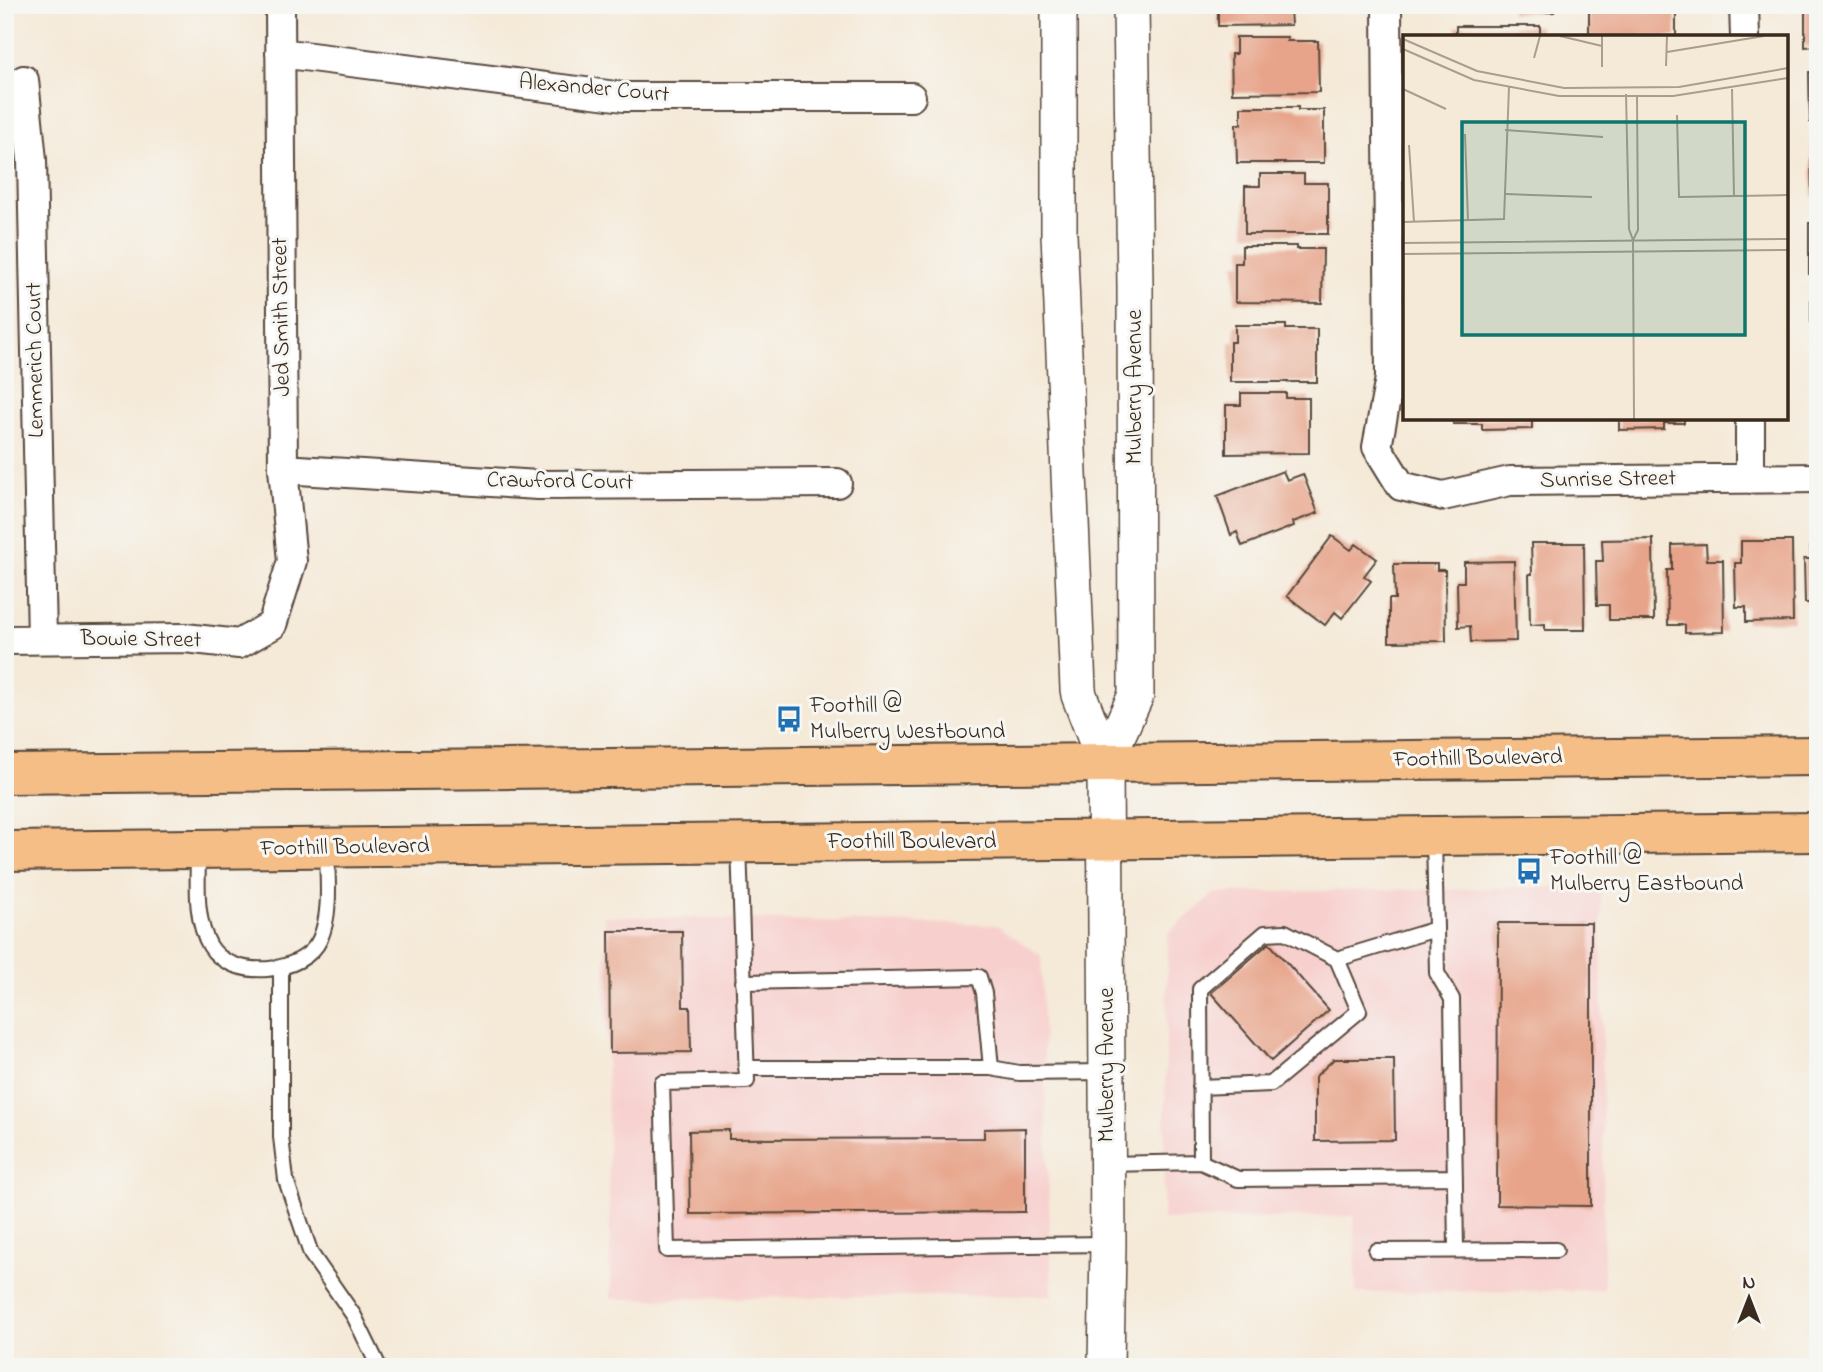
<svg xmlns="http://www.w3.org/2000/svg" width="1823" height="1372" font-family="'Indie Flower',sans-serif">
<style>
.built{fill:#f7d0ce}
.building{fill:#e7a48a}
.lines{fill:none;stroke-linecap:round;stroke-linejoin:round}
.service-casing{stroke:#57473a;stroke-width:18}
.minor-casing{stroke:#57473a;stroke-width:32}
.tertiary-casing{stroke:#57473a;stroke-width:38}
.primary-casing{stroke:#57473a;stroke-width:42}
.service{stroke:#fff;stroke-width:14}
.minor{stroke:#fff;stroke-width:28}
.tertiary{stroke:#fff;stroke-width:35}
.primary{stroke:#f6be87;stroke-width:38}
.labels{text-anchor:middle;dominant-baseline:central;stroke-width:6;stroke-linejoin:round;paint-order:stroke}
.street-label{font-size:23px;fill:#3b2a1e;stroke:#f6f6f2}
.poi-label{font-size:23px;fill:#3b2a1e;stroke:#f6f6f2;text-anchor:start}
.inset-road{fill:none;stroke:#ab9d8d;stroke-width:2}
.view{fill:#0f766e;fill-opacity:0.15;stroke:#0f766e;stroke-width:3.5}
.inset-edge{fill:none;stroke:#3b2a1e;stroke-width:3.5}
</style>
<rect width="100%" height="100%" fill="#f6f6f2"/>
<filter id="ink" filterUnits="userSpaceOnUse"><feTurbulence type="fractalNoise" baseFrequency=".0143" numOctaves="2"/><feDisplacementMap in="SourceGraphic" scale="14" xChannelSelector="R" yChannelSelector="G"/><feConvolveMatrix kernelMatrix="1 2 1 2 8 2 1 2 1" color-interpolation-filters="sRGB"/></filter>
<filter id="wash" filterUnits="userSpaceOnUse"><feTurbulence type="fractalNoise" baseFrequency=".00686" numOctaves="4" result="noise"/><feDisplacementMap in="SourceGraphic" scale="28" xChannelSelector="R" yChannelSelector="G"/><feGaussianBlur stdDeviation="1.57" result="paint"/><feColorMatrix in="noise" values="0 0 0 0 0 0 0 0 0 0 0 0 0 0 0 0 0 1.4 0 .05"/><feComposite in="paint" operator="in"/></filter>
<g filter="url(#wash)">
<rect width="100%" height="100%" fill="#f5e9d7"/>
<path class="built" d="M 1601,886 L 1604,1290 L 1356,1293 L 1354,1216 L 1163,1220 L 1168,933 L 1215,893 Z
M 604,916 L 997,925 L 1041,956 L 1052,1295 L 611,1299 Z"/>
<g id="blocks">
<path class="building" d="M 1218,5 L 1296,5 L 1296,9 L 1290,9 L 1291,25 L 1218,26 Z
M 1511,5 L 1554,5 L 1554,12 L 1511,13 Z
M 1805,5 L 1818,5 L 1818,46 L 1805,47 Z
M 1589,11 L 1676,11 L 1676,37 L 1589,37 Z
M 1456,26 L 1540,26 L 1540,37 L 1456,37 Z
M 1236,37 L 1287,37 L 1287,41 L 1318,41 L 1319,92 L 1232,93 L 1231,54 L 1236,54 Z
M 1809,72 L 1818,72 L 1818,122 L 1810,122 Z
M 1241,107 L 1298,107 L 1298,110 L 1324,110 L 1324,163 L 1237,163 L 1236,124 L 1241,124 Z
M 1811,148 L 1818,148 L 1818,197 L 1812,197 Z
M 1260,174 L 1304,174 L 1304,183 L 1328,183 L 1328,234 L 1245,234 L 1245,186 L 1260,186 Z
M 1809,223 L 1818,223 L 1818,274 L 1809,274 Z
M 1242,246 L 1297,246 L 1297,249 L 1323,249 L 1322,303 L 1235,302 L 1235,263 L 1242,263 Z
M 1811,296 L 1818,296 L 1818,345 L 1811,345 Z
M 1235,325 L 1286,325 L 1286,329 L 1317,329 L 1317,382 L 1230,382 L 1230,342 L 1235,342 Z
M 1241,393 L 1286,393 L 1286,398 L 1309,398 L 1309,453 L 1226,454 L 1226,405 L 1241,405 Z
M 1453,418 L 1532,418 L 1532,429 L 1482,430 L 1482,424 L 1453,424 Z
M 1619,418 L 1684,418 L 1684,423 L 1664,423 L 1664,429 L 1619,430 Z
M 1283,471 L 1287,480 L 1303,474 L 1318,513 L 1293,522 L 1294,526 L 1242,546 L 1237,532 L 1231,535 L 1217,496 Z
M 1332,536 L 1351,550 L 1356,544 L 1377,559 L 1364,576 L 1371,581 L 1342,618 L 1335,612 L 1325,625 L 1287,596 Z
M 1810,537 L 1818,537 L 1818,613 L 1815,613 L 1815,603 L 1805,603 L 1804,559 L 1811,559 Z
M 1653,539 L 1654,620 L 1609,620 L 1609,605 L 1597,605 L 1596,561 L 1603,561 L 1602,540 Z
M 1741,541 L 1792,541 L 1793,621 L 1746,622 L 1746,607 L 1736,607 L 1735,563 L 1741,563 Z
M 1531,543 L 1584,543 L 1585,630 L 1545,630 L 1545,624 L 1530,625 L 1529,574 L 1532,574 Z
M 1706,544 L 1707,560 L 1723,560 L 1724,632 L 1685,633 L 1685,625 L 1668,625 L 1667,570 L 1672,570 L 1672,545 Z
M 1514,561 L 1516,641 L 1471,642 L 1470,626 L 1458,627 L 1457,582 L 1464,582 L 1464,562 Z
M 1394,564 L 1437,564 L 1437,570 L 1445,570 L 1446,641 L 1389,642 L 1389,599 L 1395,599 Z
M 1498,923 L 1591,923 L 1591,1206 L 1497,1205 Z
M 609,931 L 682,931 L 683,1007 L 690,1007 L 691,1052 L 610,1053 Z
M 1269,943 L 1329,1010 L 1271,1061 L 1211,993 Z
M 1334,1059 L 1394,1059 L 1395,1140 L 1315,1141 L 1315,1077 Z
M 1025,1128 L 1025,1212 L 690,1214 L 689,1131 L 729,1130 L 729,1139 L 984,1138 L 984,1129 Z"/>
</g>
</g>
<g filter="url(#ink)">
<use href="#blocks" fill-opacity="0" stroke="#57473a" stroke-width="2"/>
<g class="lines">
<g class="service-casing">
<path id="service" d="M 1434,838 L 1437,973 L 1452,999 L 1456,1249
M 739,845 L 747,1081 L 662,1083 L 667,1250 L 1108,1244
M 198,851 C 198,882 194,919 210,946 C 231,981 304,975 320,939 C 332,912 327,877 327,848
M 281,967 L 281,1137 L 286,1180 L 311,1254 L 354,1316 L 377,1363
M 743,982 L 979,977 L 984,993 L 991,1068 L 746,1068
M 991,1068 L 1019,1073 L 1107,1072
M 1200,1087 L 1271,1084 L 1359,1011 L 1337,959
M 1201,1162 L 1238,1179 L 1455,1177
M 1108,1164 L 1201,1162 L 1200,989 L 1265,933 L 1285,932 L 1337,959 L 1436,929
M 1376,1251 L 1556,1250"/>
</g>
<g class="minor-casing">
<path id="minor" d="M 1387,5 L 1390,378 L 1377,447 L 1401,486 L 1443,496 L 1510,481 L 1818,478
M 1744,5 L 1745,37
M 280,53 L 624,97 L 911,97
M 24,80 L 32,160 L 42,639
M 1750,418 L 1750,479
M 283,469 L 538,485 L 837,483
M 5,640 L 185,638 L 239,644 L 272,625 L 292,561 L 283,469 L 280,5"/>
</g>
<g class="tertiary-casing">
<path id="tertiary" d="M 1059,5 L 1059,234 L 1078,689 L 1079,695 L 1105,763 L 1108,1244 L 1106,1367
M 1105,763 L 1136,695 L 1135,286 L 1131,5"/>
</g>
<g class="primary-casing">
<path id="primary" d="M 5,774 L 1818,756
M 5,851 L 1818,832"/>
</g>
<use href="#service" class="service"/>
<use href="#minor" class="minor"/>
<use href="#tertiary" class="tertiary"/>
<use href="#primary" class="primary"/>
</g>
</g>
<defs>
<g id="bus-bare" transform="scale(2.1)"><path d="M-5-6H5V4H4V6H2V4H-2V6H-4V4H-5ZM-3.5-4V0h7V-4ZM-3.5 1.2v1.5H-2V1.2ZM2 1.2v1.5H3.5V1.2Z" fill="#1f6fb2" stroke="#f6f6f2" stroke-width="2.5" paint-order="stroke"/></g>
</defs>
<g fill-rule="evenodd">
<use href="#bus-bare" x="789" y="719"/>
<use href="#bus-bare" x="1529" y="871"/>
</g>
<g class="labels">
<g class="street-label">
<text transform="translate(594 89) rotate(5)">Alexander Court</text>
<text transform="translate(282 317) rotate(-91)">Jed Smith Street</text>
<text transform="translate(36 360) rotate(-91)">Lemmerich Court</text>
<text transform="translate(1135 387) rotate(-90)">Mulberry Avenue</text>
<text transform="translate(1608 480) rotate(-1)">Sunrise Street</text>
<text transform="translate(560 482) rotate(1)">Crawford Court</text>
<text transform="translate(141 640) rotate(1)">Bowie Street</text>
<text transform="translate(1478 759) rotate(-1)">Foothill Boulevard</text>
<text x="912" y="842">Foothill Boulevard</text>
<text transform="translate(345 848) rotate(-1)">Foothill Boulevard</text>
<text transform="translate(1107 1065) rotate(-90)">Mulberry Avenue</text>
</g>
<g class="poi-label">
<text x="810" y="706">Foothill @<tspan x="810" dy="26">Mulberry Westbound</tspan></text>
<text x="1550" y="858">Foothill @<tspan x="1550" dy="26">Mulberry Eastbound</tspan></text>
</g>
</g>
<g transform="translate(1403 35)">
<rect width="385" height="385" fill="#f5e9d7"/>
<path class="inset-road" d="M 157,1 L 199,11M 199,1 L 199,32M 0,4 L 74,36 L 161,53 L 276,52 L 385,33M 0,14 L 71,45 L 156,61 L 270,61 L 385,43M 264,17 L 361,1M 131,23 L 137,1M 263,31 L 264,1M 0,54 L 43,74M 329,54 L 331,161M 223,59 L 226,194 L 230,205 L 231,384M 274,80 L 276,162 L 385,160M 102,95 L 200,102M 62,99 L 65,186M 6,110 L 11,187M 103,159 L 189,162M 0,187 L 101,184 L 106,52M 230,205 L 235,195 L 234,62M 0,208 L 385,204M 0,219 L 385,215"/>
<path class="view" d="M 59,87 L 342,87 L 342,300 L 59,300 Z"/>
<rect width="385" height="385" class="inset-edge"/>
</g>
<rect width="1823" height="1372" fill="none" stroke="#f6f6f2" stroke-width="28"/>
<g transform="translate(1749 1298)" stroke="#f6f6f2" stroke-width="5" paint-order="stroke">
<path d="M0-5L12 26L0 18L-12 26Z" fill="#3b2a1e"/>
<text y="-10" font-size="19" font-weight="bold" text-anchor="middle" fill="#3b2a1e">N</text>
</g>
</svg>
